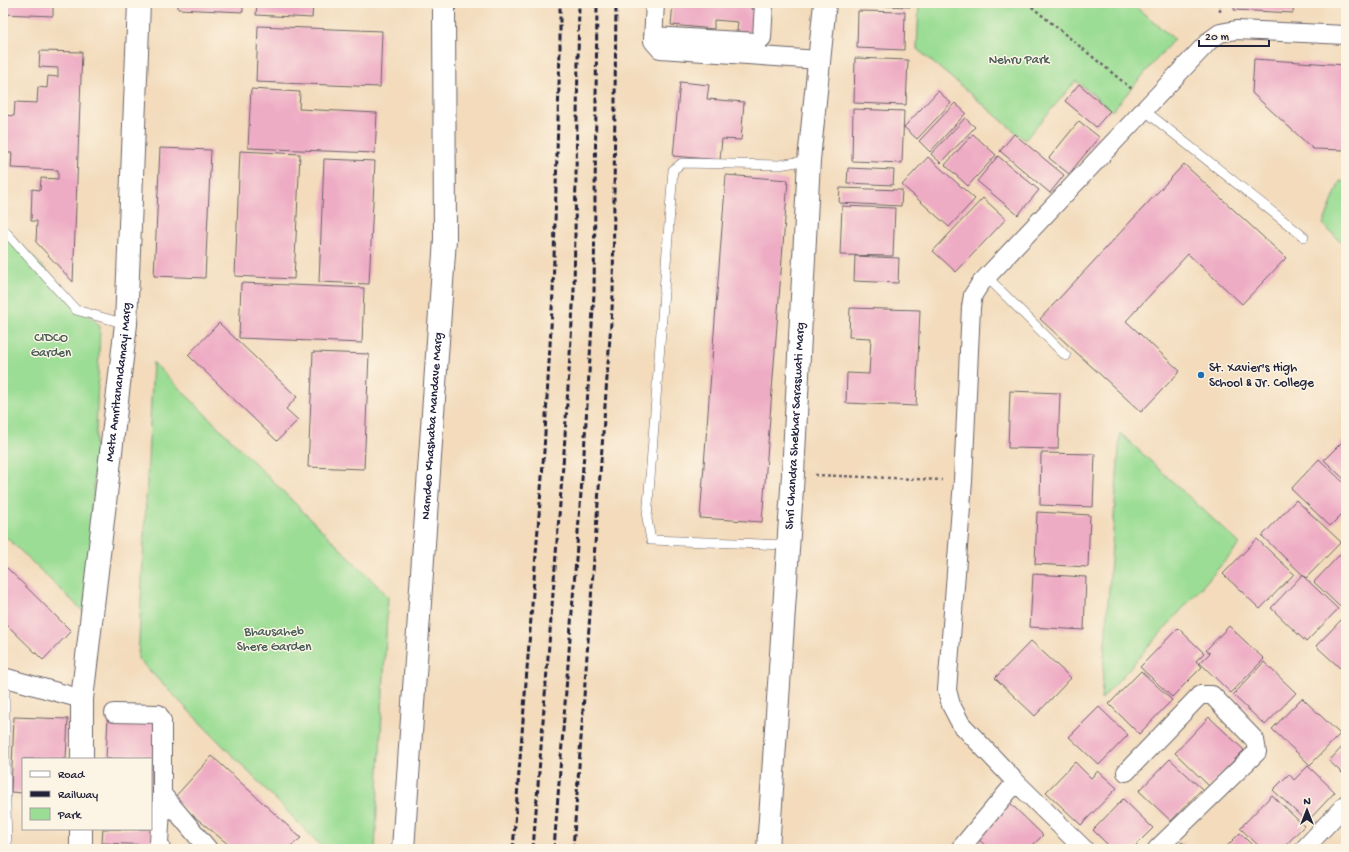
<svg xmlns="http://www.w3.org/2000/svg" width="1349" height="852" font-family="'Gochi Hand',sans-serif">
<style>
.green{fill:#9bdd94;stroke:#5e8068}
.building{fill:#eeacc4}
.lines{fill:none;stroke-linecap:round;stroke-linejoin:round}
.service-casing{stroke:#6b6368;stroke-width:10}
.minor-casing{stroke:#6b6368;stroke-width:20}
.tertiary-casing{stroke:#6b6368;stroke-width:24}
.path{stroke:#6b6368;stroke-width:2.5;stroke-dasharray:3 3;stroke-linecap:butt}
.service{stroke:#fff;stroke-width:9}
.minor{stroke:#fff;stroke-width:18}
.tertiary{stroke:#fff;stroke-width:22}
.rail{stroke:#22223b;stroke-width:3;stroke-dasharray:6 3;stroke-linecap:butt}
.poi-dot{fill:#1f6fb2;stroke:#fcf5e5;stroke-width:1.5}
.labels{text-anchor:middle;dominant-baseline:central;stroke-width:3;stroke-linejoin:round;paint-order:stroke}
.park-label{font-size:13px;fill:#465a56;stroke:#fcf5e5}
.poi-label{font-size:13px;fill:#22223b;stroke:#fcf5e5;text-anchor:start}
.street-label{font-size:13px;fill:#22223b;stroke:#fcf5e5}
</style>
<rect width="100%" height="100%" fill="#fcf5e5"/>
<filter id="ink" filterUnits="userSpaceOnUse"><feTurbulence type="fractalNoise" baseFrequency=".025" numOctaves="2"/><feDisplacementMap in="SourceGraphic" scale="8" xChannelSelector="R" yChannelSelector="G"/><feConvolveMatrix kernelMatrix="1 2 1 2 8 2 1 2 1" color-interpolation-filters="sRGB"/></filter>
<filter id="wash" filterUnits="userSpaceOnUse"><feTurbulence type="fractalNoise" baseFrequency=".012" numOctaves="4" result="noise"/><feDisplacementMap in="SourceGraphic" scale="16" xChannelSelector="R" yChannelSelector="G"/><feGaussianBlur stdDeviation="0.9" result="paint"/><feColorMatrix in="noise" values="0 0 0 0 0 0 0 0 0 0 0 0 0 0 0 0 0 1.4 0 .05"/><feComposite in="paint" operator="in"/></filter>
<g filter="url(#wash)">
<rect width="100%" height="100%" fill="#f3dbbc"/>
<path class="green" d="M 919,3 L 1131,3 L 1174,39 L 1112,111 L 1076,81 L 1025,140 L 917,49 Z
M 1340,181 L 1346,182 L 1346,246 L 1323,225 Z
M 3,226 L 100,326 L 89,617 L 3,534 Z
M 153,362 L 388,596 L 375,849 L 324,849 L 138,659 Z
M 1120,433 L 1240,544 L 1101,700 Z"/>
<g id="blocks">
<path class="building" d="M 3,3 L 53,3 L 53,16 L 3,14 Z
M 178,3 L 243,3 L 243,12 L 178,9 Z
M 257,3 L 313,3 L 312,18 L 256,15 Z
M 673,3 L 752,3 L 751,9 L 759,10 L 757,33 L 737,31 L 738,22 L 714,20 L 714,29 L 671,25 Z
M 859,3 L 910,3 L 910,7 L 859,5 Z
M 1235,3 L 1294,3 L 1293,13 L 1234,10 Z
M 858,11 L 905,12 L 904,50 L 857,48 Z
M 258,26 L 382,31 L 380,87 L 256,82 Z
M 40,51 L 82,52 L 73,282 L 36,242 L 37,221 L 31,221 L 32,189 L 40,190 L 41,178 L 58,179 L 58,170 L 11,168 L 12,153 L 3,153 L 3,115 L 14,116 L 15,102 L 37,103 L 38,87 L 47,88 L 48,76 L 58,77 L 58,68 L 39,67 Z
M 855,58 L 908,60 L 906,105 L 854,103 Z
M 1254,59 L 1346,65 L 1345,150 L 1313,149 L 1252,93 Z
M 680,82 L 709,85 L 707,99 L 744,102 L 741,140 L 722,139 L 720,160 L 673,156 Z
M 1079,84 L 1110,111 L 1096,127 L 1065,101 Z
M 251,89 L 300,92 L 299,109 L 377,113 L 375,153 L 248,148 Z
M 938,91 L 951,103 L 917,139 L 904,127 Z
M 955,103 L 966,113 L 930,152 L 919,141 Z
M 853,109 L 904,111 L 902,163 L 852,161 Z
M 965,118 L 975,127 L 941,163 L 931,154 Z
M 1079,121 L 1099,137 L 1069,174 L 1049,158 Z
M 973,134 L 996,155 L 968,186 L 945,165 Z
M 1014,134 L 1064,175 L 1050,193 L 1000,151 Z
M 160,148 L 211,150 L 205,278 L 154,276 Z
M 240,151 L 300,154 L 294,279 L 235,276 Z
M 998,156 L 1039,190 L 1018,215 L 977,181 Z
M 928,157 L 975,199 L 949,227 L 902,185 Z
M 324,159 L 375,161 L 369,284 L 319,282 Z
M 1184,164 L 1286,258 L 1242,304 L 1188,254 L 1126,321 L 1180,371 L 1141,412 L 1040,319 Z
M 848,168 L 894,170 L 893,185 L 847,183 Z
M 726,175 L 788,180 L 762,522 L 700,518 Z
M 840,188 L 902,190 L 901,206 L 839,203 Z
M 983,198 L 1006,219 L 956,272 L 933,251 Z
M 842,206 L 895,208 L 893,256 L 840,255 Z
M 855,256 L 899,258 L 898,283 L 854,281 Z
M 241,283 L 364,288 L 362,343 L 239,338 Z
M 850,308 L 920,310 L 916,406 L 846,403 L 847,373 L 869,374 L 871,338 L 849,337 Z
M 219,323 L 297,397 L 286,409 L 298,420 L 277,441 L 188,355 Z
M 313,352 L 369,354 L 364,469 L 308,467 Z
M 1010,391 L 1060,393 L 1058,449 L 1008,448 Z
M 1346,438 L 1346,481 L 1324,460 Z
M 1041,453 L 1095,454 L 1093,507 L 1040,505 Z
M 1319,459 L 1346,485 L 1346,510 L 1330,526 L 1291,489 Z
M 1296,500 L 1341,542 L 1306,578 L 1262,536 Z
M 1037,512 L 1090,515 L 1088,567 L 1035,564 Z
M 1257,539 L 1294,574 L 1260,609 L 1223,574 Z
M 1346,548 L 1346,601 L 1340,607 L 1314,582 Z
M 3,564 L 71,631 L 43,660 L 3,621 Z
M 1033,574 L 1086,577 L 1084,630 L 1030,627 Z
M 1302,575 L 1338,609 L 1306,642 L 1271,608 Z
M 1342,619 L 1346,622 L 1346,661 L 1340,668 L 1316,646 Z
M 1229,626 L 1264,659 L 1231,693 L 1200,663 L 1210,653 L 1206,650 Z
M 1178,628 L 1204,653 L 1196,661 L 1202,667 L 1172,697 L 1140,667 Z
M 1031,641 L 1071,678 L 1035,716 L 995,678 Z
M 1264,662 L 1296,693 L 1265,725 L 1233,695 Z
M 1141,671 L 1172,700 L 1139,734 L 1109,704 Z
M 1302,698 L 1340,734 L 1310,765 L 1272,729 Z
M 1099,707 L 1128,735 L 1099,765 L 1069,737 Z
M 108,716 L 157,718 L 152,827 L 151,827 L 151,759 L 106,759 Z
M 14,717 L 68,719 L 66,759 L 23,759 L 23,793 L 11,792 Z
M 1209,717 L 1244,750 L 1209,786 L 1175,753 Z
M 1346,743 L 1346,770 L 1342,773 L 1329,761 Z
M 212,756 L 301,838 L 287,849 L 234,849 L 173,799 Z
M 1170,759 L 1202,789 L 1171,821 L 1139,791 Z
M 1075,762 L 1091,778 L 1098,771 L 1117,788 L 1081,825 L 1046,792 Z
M 1308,766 L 1335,792 L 1307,822 L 1273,790 L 1289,774 L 1294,780 Z
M 1272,795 L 1304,826 L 1282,849 L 1262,849 L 1240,828 Z
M 1123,799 L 1153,828 L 1136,845 L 1140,849 L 1112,849 L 1093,830 Z
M 1009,802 L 1043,835 L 1029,849 L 989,849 L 976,837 Z
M 103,829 L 152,829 L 151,845 L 102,843 Z
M 1240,833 L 1256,849 L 1224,849 Z
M 1182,842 L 1190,849 L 1176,849 Z"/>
</g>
</g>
<g filter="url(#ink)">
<use href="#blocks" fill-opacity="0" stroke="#6b6368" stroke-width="1"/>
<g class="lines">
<g class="service-casing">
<path id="service" d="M 1144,110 L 1304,237
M 3,229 L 76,310 L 126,324
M 987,277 L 1066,356
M 787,545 L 651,540 L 647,519 L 673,170 L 682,163 L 779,165 L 809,160
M 3,760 L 5,760 L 5,677
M 5,760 L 7,849"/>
</g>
<g class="minor-casing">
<path id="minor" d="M 655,3 L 653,41 L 660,49 L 819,60
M 653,36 L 757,42 L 762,38 L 764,3
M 3,677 L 82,699
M 114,713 L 158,714 L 162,721 L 162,794 L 208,849
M 1126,772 L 1200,695 L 1212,695 L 1255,740 L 1257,752 L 1157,849
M 161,849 L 159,842 L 162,794
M 960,849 L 1016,782
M 1084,849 L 1016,782 L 961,724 L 951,705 L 947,690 L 963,481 L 971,307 L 973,295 L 980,284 L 1209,41 L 1220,33 L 1236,30 L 1346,35
M 1304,849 L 1346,804"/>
</g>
<g class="tertiary-casing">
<g id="tertiary">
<path id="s1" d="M 82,759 L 82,699 L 126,324 L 139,3"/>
<path d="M 81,849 L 81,829"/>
<path id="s2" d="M 403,849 L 445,239 L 444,3"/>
<path id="s3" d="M 768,849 L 793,474 L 809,160 L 825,3"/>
</g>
</g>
<path class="path" d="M 1027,3 L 1133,90
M 1220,12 L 1220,3
M 815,475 L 942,480"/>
<use href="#service" class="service"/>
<use href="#minor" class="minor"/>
<use href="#tertiary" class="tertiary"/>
<path class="rail" d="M 513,849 L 544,451 L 553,292 L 560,50 L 560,3
M 533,849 L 564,452 L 574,290 L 579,3
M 554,849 L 584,453 L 594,293 L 597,3
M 573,849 L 613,295 L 616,3"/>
</g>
</g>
<circle class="poi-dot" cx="1201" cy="375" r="4"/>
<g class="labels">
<g class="park-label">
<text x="1019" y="60">Nehru Park</text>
<text x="51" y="338">CIDCO<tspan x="51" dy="15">Garden</tspan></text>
<text x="274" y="632">Bhausaheb<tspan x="274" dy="15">Shere Garden</tspan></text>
</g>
<g class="poi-label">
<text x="1209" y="368">St. Xavier's High<tspan x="1209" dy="15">School &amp; Jr. College</tspan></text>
</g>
<g class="street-label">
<text stroke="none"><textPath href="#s1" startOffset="379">Mata Amritanandamayi Marg</textPath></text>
<text stroke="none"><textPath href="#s2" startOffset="424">Namdeo Khashaba Mandave Marg</textPath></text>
<text stroke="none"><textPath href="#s3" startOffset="424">Shri Chandra Shekhar Saraswati Marg</textPath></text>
</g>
</g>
<rect width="1349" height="852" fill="none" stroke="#fcf5e5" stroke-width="16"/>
<rect x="22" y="758" width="130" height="72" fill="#fcf5e5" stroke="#a5a1a1"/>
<rect x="30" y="771" width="20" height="6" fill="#ffffff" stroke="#a5a1a1"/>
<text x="58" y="778" font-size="12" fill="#22223b">Road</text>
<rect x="30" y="791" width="20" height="6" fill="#22223b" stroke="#a5a1a1"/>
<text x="58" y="798" font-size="12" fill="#22223b">Railway</text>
<rect x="30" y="808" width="20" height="12" fill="#9bdd94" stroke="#a5a1a1"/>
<text x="58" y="818" font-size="12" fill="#22223b">Park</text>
<g transform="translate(1307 810)" stroke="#fcf5e5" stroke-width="3" paint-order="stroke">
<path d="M0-3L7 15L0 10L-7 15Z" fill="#22223b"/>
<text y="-6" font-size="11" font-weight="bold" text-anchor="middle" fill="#22223b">N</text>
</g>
<path d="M1199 40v6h70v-6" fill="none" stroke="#22223b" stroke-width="2"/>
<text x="1205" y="40" font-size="12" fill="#22223b" stroke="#fcf5e5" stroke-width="3" paint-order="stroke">20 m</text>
</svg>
